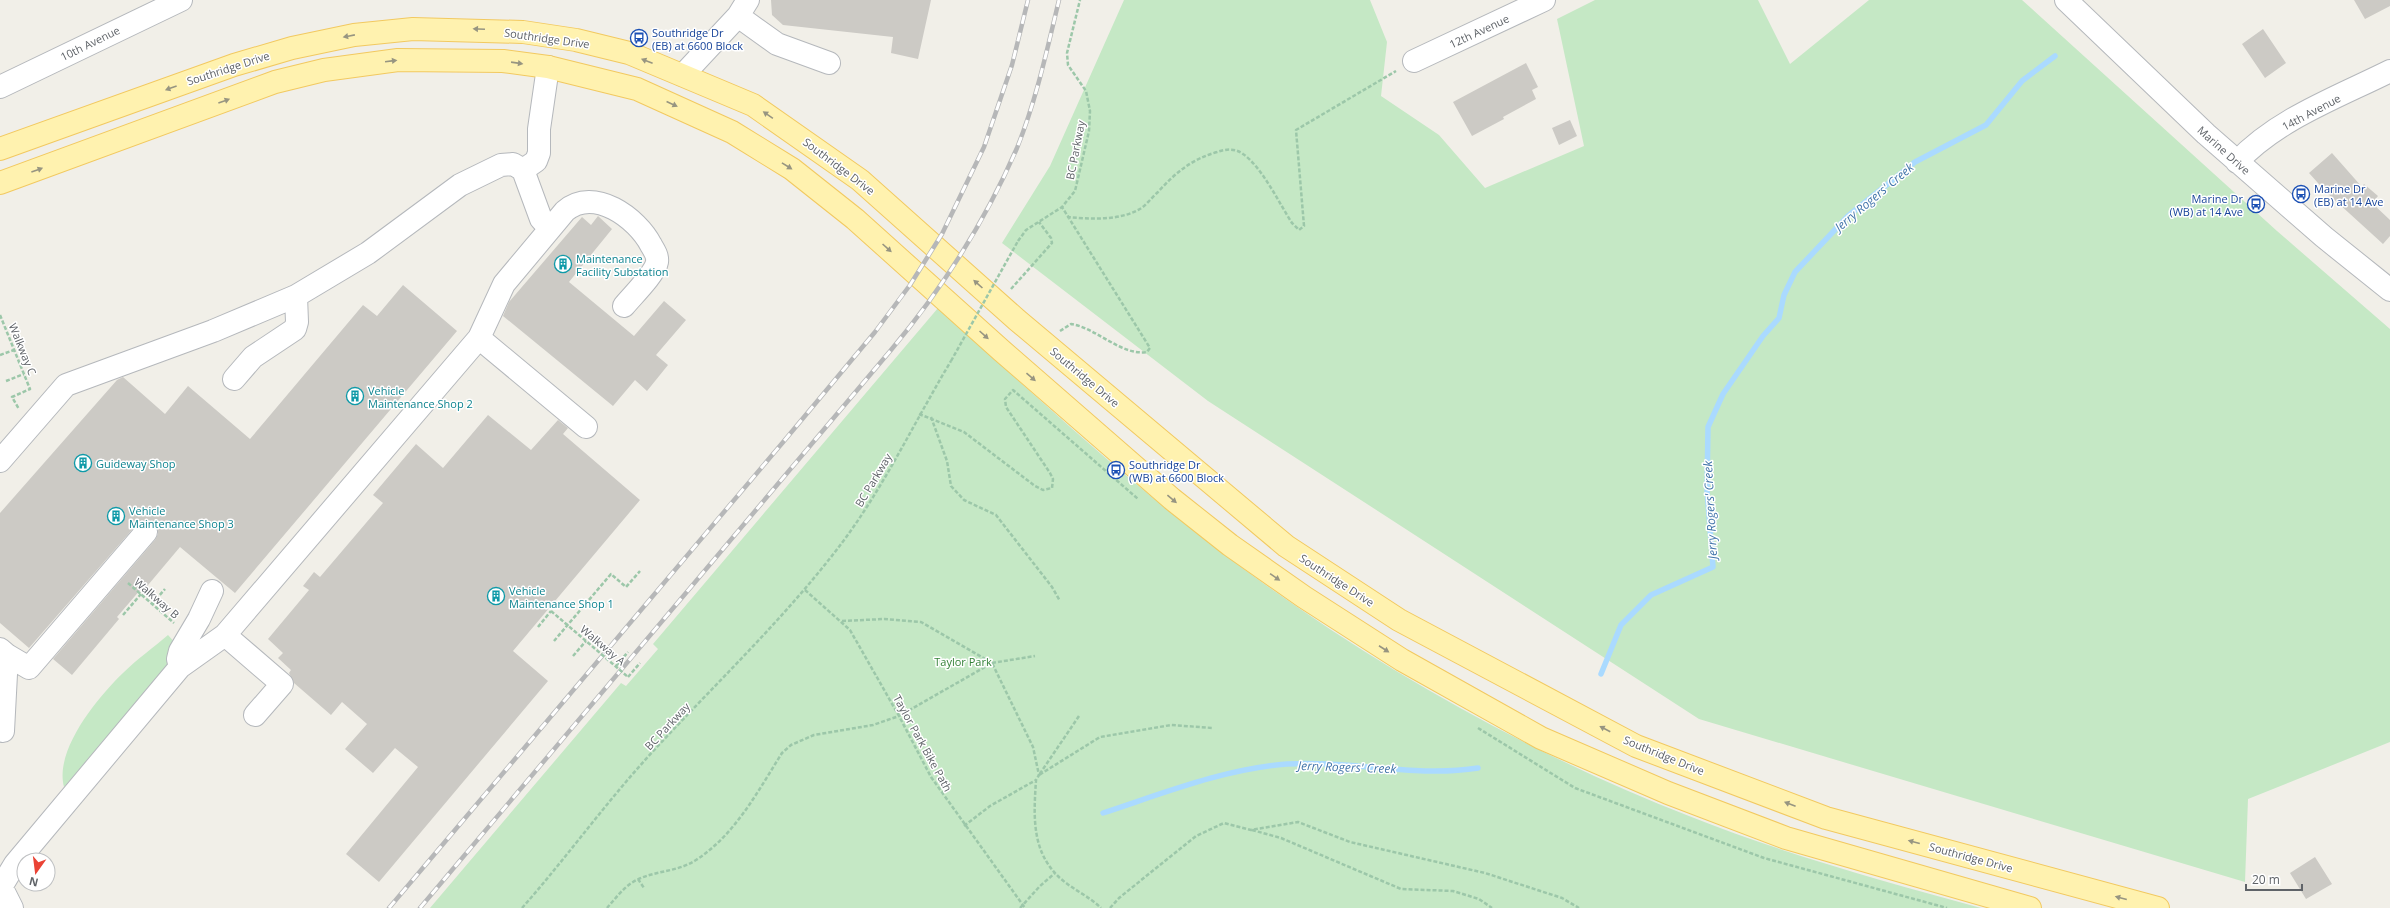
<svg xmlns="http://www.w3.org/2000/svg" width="2390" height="908" font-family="'Open Sans',sans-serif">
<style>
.green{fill:#c5e8c5}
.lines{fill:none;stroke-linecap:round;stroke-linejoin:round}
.stream{stroke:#aadaff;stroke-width:5.5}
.building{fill:#cccac5}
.minor-casing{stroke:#b5b8bc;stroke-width:24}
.major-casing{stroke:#f2c960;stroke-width:24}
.path{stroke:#9cc7a9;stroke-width:2.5;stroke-dasharray:4 2;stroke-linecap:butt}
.minor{stroke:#fff;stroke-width:22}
.major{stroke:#fff2af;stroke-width:22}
.rail-casing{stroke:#b6b7b8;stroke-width:4.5}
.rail{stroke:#fff;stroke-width:3;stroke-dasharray:9;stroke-linecap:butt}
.path-bridge{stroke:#9cc7a9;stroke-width:2.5;stroke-dasharray:4 2;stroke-linecap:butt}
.oneway{fill:#979581}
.labels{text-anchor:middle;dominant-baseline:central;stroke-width:3;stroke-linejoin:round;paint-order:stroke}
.street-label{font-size:11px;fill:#5f6368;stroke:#fff}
.transit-label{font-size:11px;fill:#164399;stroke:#fff;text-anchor:start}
.culture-label{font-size:11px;fill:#0d838f;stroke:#fff;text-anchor:start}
.park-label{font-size:11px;fill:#348238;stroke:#fff}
.water-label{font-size:12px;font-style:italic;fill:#4174aa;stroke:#fff}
</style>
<rect width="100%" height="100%" fill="#f1efe8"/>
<path class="green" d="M 1124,0 L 1370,0 L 1387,42 L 1381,96 L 1439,135 L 1485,188 L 1584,146 L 1557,19 L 1595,0 L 1758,0 L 1790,64 L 1869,0 L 2022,0 L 2277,231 L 2390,329 L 2390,742 L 2248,799 L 2245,882 L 1699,719 L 1208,401 L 1002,243 L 1050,166 Z
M 938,308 C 1037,397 1134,488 1241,567 C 1378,668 1530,754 1689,816 C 1784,854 1883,881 1981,908 L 430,908 L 621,683 L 626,686 L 658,649 L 653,644 Z
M 168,635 L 178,646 L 168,669 L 64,787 C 54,750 98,697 123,673 C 137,659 153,648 168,635 Z"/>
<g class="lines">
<path class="stream" d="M 1601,674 L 1621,625 L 1651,595 L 1713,567 L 1707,490 L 1708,427 L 1723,394 L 1763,336 L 1779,318 L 1784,295 L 1795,272 L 1848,216 L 1915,162 L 1986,125 L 2022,81 L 2055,56
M 1103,813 C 1164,793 1224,769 1287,764 C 1351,760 1415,778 1478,768"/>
</g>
<path class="building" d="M 771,0 L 931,0 L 918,59 L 891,53 L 893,37 L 783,25 L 772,15 Z
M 2354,0 L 2390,0 L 2390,6 L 2365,19 Z
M 2263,29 L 2286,63 L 2265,78 L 2242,44 Z
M 1526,63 L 1538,87 L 1532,90 L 1536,99 L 1503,117 L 1504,119 L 1472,136 L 1453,102 Z
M 1570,120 L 1577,136 L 1559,145 L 1552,128 Z
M 2332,153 L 2362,187 L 2364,184 L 2378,196 L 2372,203 L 2390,220 L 2390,236 L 2383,244 L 2327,193 L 2309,173 Z
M 598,216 L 612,229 L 569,282 L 634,336 L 664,301 L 686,320 L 656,355 L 668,365 L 647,391 L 635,380 L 613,406 L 503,316 L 509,302 L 582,217 L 591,225 Z
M 403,285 L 457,331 L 235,593 L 180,547 L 143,591 L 141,589 L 117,617 L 119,619 L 72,675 L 53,659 L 155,540 L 158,534 L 158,528 L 149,520 L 142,520 L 137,524 L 29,648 L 0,623 L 0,513 L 117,380 L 123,377 L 165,414 L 188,386 L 250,439 L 363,305 L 377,316 Z
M 488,415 L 531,450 L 558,420 L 568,428 L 563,434 L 640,500 L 513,651 L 548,681 L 379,882 L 346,854 L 418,767 L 395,748 L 373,773 L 345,749 L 367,724 L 342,702 L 331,715 L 294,683 L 289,673 L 291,670 L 278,658 L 283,653 L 268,639 L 309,590 L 303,586 L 314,572 L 320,577 L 383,503 L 373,495 L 416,444 L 443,468 Z
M 2315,857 L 2332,884 L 2306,899 L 2290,873 Z"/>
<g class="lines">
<g class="minor-casing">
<path id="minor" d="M 2066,0 L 2206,134 L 2324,237 L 2390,290
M 738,16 L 777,44 L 829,63
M 1414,61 L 1544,0
M 683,75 L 738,16 L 748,0
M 0,87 L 181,0
M 2237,162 C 2277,119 2338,97 2390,71
M 523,170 L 536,161 L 539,153 L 539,129 L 548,67
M 479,338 L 586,427
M 234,379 L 253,357 L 295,329 L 297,322 L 296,296
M 0,461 L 66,385 L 213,331 L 296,296 L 368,253 L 460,185 L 501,165 L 513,164 L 523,170 L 541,219 L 550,229
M 212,591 L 199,619 L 180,651 L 178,659 L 180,667 L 225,635 L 479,338 L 504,284 L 565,211 C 594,186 637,218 651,245 C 654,250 658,256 657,262 C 655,274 632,296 624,306
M 225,635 L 282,684 L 255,715
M 0,649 L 7,655 L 29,668 L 146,532
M 3,731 L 7,655
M 0,884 L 12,908
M 1,887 L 15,864 L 180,667"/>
</g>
<g class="major-casing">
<path id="major" d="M 0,149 L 234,65 L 292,48 L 354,35 L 413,29 L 523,32 L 576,40 L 629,53 L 753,105 L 860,180 L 1017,320 L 1286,546 L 1399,620 L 1636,746 L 1826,818 L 2158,908
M 0,183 L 275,82 L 324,70 L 398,60 L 503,61 L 548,67 L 637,89 L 732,132 L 792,169 L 855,219 L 1002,351 L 1172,499 L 1230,545 L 1304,597 L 1402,660 L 1541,738 L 1668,793 L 1786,838 L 2030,908"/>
</g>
<path class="path" d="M 1067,217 C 1089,219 1117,221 1138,210 C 1145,207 1152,197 1158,192 C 1175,173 1192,159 1217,152 C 1226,149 1235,148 1243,154 C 1262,167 1279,203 1292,223 L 1299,230 L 1304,226 L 1296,130 L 1396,71
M 1018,241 L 1026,230 L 1062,207 L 1075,191 L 1089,131 L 1090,111 L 1086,91 L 1068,65 L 1067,53 L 1080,0
M 1011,289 L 1052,243 L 1051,238 L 1039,222
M 0,315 L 30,389 L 12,397 L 19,409
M 1060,331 L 1071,324 C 1097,328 1121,356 1147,352 L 1150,348 L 1062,207
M 0,355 L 14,350
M 6,381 L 24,374
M 919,414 L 964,432 L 1035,486 L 1043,490 L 1052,488 L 1053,479 L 1050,473 L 1006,407 L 1005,399 L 1013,390 L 1138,499
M 931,417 L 947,461 L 951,486 L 964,500 L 996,515 L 1052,587 L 1060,601
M 128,583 L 174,623
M 805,590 L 850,630 L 899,716 L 931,777 L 1025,908
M 152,604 L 165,589
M 123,615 L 141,594
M 842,621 L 884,619 L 921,622 L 992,663 L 1033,747 L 1039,775 L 1036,780 C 1034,812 1031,847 1055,873 C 1067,887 1088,895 1101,908
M 538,627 L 551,611
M 554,641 L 611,574 L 626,587 L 640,571
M 573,656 L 586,641
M 616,666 L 628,652
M 628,677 L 640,663
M 1079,716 L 1039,775 L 1100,737 L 1171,725 L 1213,728
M 1478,728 L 1575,788 L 1764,858 L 1947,908
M 964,826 L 990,806 L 1036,780
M 1252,830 L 1281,838 L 1401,889 L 1453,891 L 1479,899 L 1492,908
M 638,879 L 644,888
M 522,908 C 568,856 609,798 657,747 C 721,678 791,612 847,536 C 887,481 916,419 951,361
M 607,908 C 615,899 623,888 633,882 C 653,870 676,873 696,860 C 735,835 758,791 782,753 L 791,745 L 814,735 L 873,725 L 899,716 L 992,663 L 1035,656
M 1020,908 L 1040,886 L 1055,873
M 1110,908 L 1119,898 L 1196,836 L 1224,823 L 1251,830 L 1298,822 L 1350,842 L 1485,873 L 1562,898 L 1579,908"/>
<use href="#minor" class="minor"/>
<use href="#major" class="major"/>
<g class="rail-casing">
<path id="rail" d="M 389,908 L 784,441 L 875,332 L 910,285 L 942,234 L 984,147 L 1012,65 L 1028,0
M 420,908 L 891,350 C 942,289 985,222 1017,148 C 1036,101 1047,50 1059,0"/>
</g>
<use href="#rail" class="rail"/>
<path class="path-bridge" d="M 951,361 L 1018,241
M 551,611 L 628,677"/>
</g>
<defs><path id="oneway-solid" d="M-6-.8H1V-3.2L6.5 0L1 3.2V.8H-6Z"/></defs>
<g class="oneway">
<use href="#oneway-solid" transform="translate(479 29) rotate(-177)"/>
<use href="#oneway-solid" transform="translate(349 36) rotate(169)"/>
<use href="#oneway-solid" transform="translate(391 61) rotate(-7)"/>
<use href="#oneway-solid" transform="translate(647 61) rotate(-159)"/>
<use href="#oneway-solid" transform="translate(517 63) rotate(8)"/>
<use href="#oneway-solid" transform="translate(171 88) rotate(160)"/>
<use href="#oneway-solid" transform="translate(224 101) rotate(-20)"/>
<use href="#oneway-solid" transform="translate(672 104) rotate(25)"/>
<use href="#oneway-solid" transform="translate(768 115) rotate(-145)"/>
<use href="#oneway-solid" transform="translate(787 166) rotate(32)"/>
<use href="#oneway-solid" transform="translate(37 170) rotate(-20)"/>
<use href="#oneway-solid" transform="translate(887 248) rotate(42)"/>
<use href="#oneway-solid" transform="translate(978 284) rotate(-138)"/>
<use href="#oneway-solid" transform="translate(984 335) rotate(42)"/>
<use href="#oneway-solid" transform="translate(1031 377) rotate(41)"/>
<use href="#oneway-solid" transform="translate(1172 499) rotate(40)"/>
<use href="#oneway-solid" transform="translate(1275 577) rotate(35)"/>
<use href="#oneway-solid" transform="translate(1384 649) rotate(33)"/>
<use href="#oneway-solid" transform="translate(1605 729) rotate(-152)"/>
<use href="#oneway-solid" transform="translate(1790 804) rotate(-159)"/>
<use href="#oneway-solid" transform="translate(1914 842) rotate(-165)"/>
<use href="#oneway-solid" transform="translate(2121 898) rotate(-165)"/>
</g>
<defs>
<g id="bus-ring" transform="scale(0.9)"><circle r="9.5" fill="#fff" stroke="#1a4fb4" stroke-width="1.5"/><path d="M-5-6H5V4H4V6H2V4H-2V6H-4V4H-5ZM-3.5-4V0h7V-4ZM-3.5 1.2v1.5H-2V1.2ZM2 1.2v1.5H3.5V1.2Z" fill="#1a4fb4"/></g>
<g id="building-ring" transform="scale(0.9)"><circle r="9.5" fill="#fff" stroke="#0f9aa8" stroke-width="1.5"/><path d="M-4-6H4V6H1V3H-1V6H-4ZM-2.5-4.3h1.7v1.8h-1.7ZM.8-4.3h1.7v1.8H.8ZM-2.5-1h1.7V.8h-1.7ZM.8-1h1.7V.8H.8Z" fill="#0f9aa8"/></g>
</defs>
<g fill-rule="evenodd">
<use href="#bus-ring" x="639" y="38"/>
<use href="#bus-ring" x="2301" y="194"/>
<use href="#bus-ring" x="2256" y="204"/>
<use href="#building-ring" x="563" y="264"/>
<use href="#building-ring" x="355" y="396"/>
<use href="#building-ring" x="83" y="463"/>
<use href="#bus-ring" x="1116" y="470"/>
<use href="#building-ring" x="116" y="516"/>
<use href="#building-ring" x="496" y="596"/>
</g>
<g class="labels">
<g class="street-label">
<text transform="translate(1479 31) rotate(-25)">12th Avenue</text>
<text transform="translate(547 38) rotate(8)">Southridge Drive</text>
<text transform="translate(90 43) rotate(-26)">10th Avenue</text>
<text transform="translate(228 68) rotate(-18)">Southridge Drive</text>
<text transform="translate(2311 112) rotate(-28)">14th Avenue</text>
<text transform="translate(1075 150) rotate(-79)">BC Parkway</text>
<text transform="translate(2224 150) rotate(42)">Marine Drive</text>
<text transform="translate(839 166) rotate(37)">Southridge Drive</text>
<text transform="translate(23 349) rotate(68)">Walkway C</text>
<text transform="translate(1085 377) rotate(40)">Southridge Drive</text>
<text transform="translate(873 480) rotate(-59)">BC Parkway</text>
<text transform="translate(1337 580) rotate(33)">Southridge Drive</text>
<text transform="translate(157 598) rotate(41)">Walkway B</text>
<text transform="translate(603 645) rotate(40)">Walkway A</text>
<text transform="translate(667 726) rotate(-47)">BC Parkway</text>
<text transform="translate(923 743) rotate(61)">Taylor Park Bike Path</text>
<text transform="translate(1664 755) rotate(22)">Southridge Drive</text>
<text transform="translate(1971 857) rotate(15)">Southridge Drive</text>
</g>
<g class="transit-label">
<text x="652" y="32">Southridge Dr<tspan x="652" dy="13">(EB) at 6600 Block</tspan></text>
<text x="2314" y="188">Marine Dr<tspan x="2314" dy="13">(EB) at 14 Ave</tspan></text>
<text x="2243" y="198" text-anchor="end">Marine Dr<tspan x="2243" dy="13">(WB) at 14 Ave</tspan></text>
<text x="1129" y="464">Southridge Dr<tspan x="1129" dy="13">(WB) at 6600 Block</tspan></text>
</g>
<g class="culture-label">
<text x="576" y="258">Maintenance<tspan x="576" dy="13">Facility Substation</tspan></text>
<text x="368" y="390">Vehicle<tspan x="368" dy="13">Maintenance Shop 2</tspan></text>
<text x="96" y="463">Guideway Shop</text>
<text x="129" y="510">Vehicle<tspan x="129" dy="13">Maintenance Shop 3</tspan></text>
<text x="509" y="590">Vehicle<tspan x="509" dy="13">Maintenance Shop 1</tspan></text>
</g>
<g class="park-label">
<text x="963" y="661">Taylor Park</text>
</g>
<g class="water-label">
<text transform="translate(1874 197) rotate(-40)">Jerry Rogers' Creek</text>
<text transform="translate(1710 510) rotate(-93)">Jerry Rogers' Creek</text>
<text transform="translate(1347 767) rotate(2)">Jerry Rogers' Creek</text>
</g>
</g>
<g transform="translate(36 872) rotate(194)"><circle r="19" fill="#ffffff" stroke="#bfc1c3"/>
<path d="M0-3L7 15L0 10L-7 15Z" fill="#ea4335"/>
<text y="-6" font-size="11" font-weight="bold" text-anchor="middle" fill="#5f6368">N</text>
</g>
<path d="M2246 884v6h56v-6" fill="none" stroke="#5f6368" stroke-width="2"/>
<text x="2252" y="884" font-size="12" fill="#5f6368" stroke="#ffffff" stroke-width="3" paint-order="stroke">20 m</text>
</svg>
